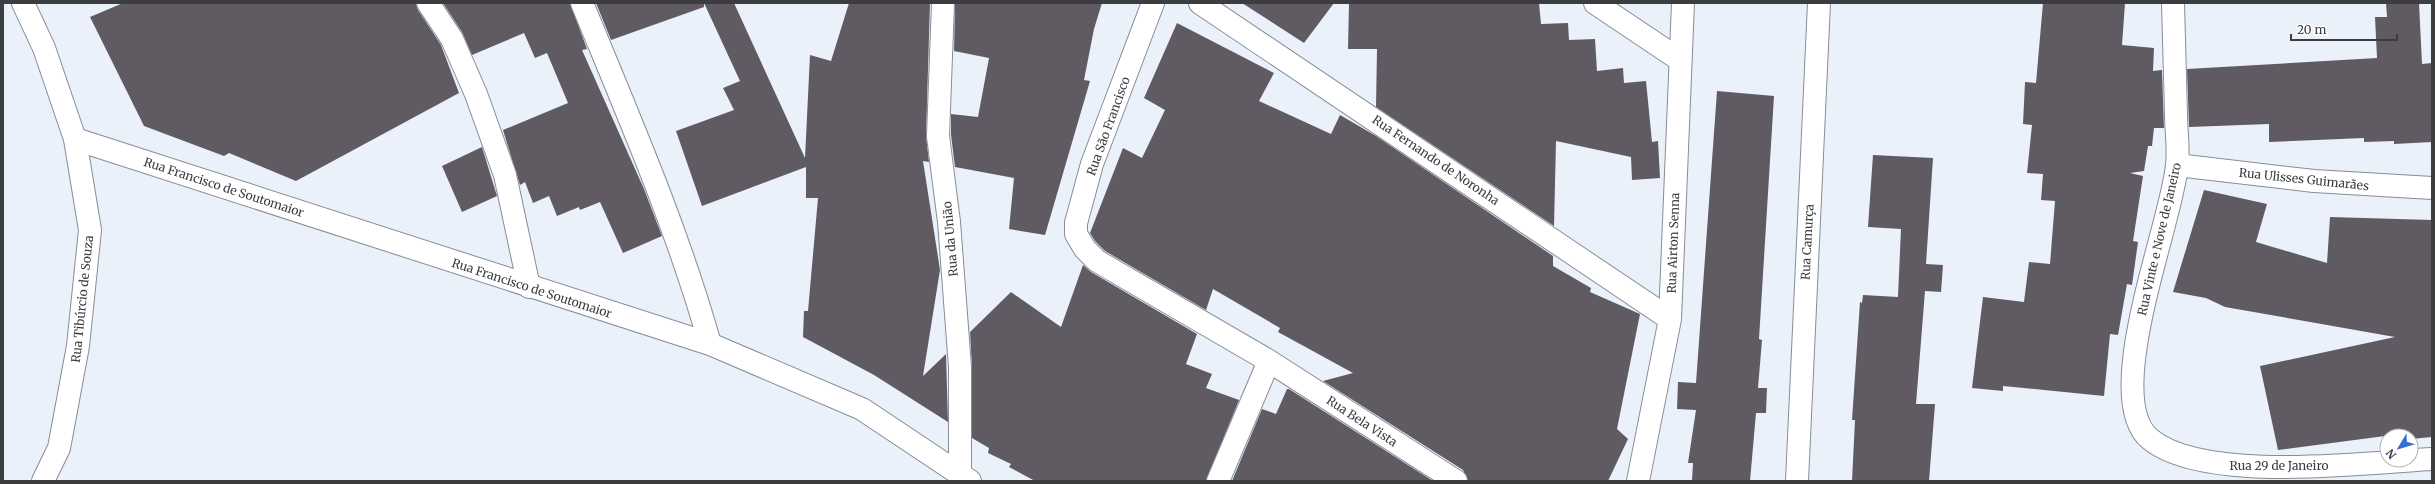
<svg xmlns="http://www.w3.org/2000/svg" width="2435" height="484" font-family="Merriweather,serif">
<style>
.building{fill:#605b63}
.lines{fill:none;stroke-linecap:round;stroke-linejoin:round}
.street-casing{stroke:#868d95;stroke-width:24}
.secondary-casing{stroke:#868d95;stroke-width:24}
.street{stroke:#fff;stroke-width:22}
.secondary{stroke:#fff;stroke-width:22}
.labels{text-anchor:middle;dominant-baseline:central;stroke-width:4;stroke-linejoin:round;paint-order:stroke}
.street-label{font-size:12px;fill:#3b3d41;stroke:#fff}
</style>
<rect width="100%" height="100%" fill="#ebf1fb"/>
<path class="building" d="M 123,3 L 416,3 L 418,10 L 441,45 L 459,93 L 296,181 L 229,153 L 224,156 L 144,126 L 90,17 Z
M 443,3 L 570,3 L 587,49 L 582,50 L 644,189 L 662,236 L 623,253 L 600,202 L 580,210 L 579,207 L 557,216 L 549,196 L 533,203 L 525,182 L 520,185 L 503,130 L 568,103 L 547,53 L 535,58 L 524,33 L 472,55 L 462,32 Z
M 596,3 L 704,3 L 704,7 L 611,40 Z
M 704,3 L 734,3 L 805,158 L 810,55 L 831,61 L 849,3 L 930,3 L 926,136 L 929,162 L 923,161 L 940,270 L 923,376 L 946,354 L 948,422 L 874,375 L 803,337 L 804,311 L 808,311 L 818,198 L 806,198 L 806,167 L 702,206 L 676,131 L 734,110 L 723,88 L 740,81 Z
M 955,3 L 1102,3 L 1094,29 L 1084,80 L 1090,81 L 1045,235 L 1009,229 L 1014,178 L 955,167 L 951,135 L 951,114 L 978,117 L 989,58 L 954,51 Z
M 1242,3 L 1334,3 L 1304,43 Z
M 1349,3 L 1539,3 L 1541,24 L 1568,23 L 1569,40 L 1595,39 L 1597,71 L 1623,68 L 1624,83 L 1646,81 L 1652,142 L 1658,141 L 1660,178 L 1632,180 L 1631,157 L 1556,141 L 1554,226 L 1376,107 L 1377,49 L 1348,49 Z
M 2043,3 L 2125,3 L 2122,45 L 2154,48 L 2153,71 L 2162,70 L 2164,128 L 2154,128 L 2152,146 L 2148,146 L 2144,171 L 2130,173 L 2143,176 L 2133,241 L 2138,242 L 2132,285 L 2127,284 L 2118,335 L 2110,334 L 2104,396 L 2003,386 L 2003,391 L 1972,388 L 1983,297 L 2024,302 L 2029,262 L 2050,264 L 2055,201 L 2041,200 L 2043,174 L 2027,173 L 2032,125 L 2023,124 L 2025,82 L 2036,83 Z
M 2386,3 L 2419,3 L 2422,64 L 2432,63 L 2432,142 L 2394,144 L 2394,141 L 2364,142 L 2364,138 L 2269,142 L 2269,124 L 2189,127 L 2187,69 L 2377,58 L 2375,17 L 2387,17 Z
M 1177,23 L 1274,73 L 1259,101 L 1331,134 L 1340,115 L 1376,136 L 1553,256 L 1553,266 L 1591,288 L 1590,292 L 1640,314 L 1617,429 L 1628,439 L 1608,481 L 1468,481 L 1463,470 L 1323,381 L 1353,373 L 1278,332 L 1280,328 L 1213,289 L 1206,310 L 1105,251 L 1095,241 L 1090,233 L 1123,148 L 1142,158 L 1165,110 L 1144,98 Z
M 1717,91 L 1774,96 L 1759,339 L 1762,340 L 1758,388 L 1767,388 L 1766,413 L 1756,413 L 1750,481 L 1692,481 L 1693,463 L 1688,463 L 1696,410 L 1677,409 L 1678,382 L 1696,383 Z
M 482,147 L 497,196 L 462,212 L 442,166 Z
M 1873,155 L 1933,158 L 1926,264 L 1943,265 L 1941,292 L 1925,291 L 1916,404 L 1935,404 L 1929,481 L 1852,481 L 1855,420 L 1852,420 L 1860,302 L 1862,303 L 1863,295 L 1898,297 L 1901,229 L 1868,227 Z
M 2204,190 L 2267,204 L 2256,242 L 2327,263 L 2330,217 L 2432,220 L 2432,437 L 2411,439 L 2411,436 L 2387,436 L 2387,440 L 2385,436 L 2278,450 L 2260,366 L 2395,337 L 2225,307 L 2206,298 L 2173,292 Z
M 1083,265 L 1091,272 L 1197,334 L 1186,364 L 1212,374 L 1206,388 L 1239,400 L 1206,481 L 1035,481 L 1009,467 L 1011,464 L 988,453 L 989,448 L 972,438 L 972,367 L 970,332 L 1011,292 L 1061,327 Z
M 1287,389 L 1289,389 L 1433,481 L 1232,481 L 1262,409 L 1276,414 Z"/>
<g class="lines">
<g class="street-casing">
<path id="street" d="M 428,3 L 452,39 L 476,94 L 505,175 L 529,287
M 582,3 C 628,115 677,227 710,344
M 943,3 L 938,136 L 949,222 L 960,367 L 960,475
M 1153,3 L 1092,164 L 1076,223 L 1076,234 L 1085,249 L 1097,261 L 1269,361 L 1456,481
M 1200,3 L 1670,319
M 1595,3 L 1680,60
M 2173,3 C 2174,40 2175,77 2176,114 C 2176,130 2179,149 2177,165 C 2172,223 2100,398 2150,439 C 2203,483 2364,463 2432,459
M 75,139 L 710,344 L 862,409 L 970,481
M 2177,165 L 2314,181 L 2432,188
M 1218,481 L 1269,361
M 1638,481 L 1670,319 L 1683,3
M 1797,481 L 1819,3"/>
</g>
<g class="secondary-casing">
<path id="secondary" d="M 23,3 L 44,48 L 75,139 L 90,230 L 78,346 L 59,448 L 43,481"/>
</g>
<use href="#street" class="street"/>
<use href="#secondary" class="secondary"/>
</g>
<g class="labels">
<g class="street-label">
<text transform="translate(1108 126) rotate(-70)">Rua São Francisco</text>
<text transform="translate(1436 160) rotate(34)">Rua Fernando de Noronha</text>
<text transform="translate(2304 179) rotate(6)">Rua Ulisses Guimarães</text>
<text transform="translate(224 187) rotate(18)">Rua Francisco de Soutomaior</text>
<text transform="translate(950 239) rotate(-95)">Rua da União</text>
<text transform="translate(2159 239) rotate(-77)">Rua Vinte e Nove de Janeiro</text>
<text transform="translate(1807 242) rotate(-87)">Rua Camurça</text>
<text transform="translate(1673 243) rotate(-88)">Rua Airton Senna</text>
<text transform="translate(532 288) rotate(18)">Rua Francisco de Soutomaior</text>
<text transform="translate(82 299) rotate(-84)">Rua Tibúrcio de Souza</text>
<text transform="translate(1362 421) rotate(33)">Rua Bela Vista</text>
<text x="2279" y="465">Rua 29 de Janeiro</text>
</g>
</g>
<rect width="2435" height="484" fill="none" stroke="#3b3d41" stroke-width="8"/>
<g transform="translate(2399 448) rotate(232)"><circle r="19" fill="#ffffff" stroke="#b1b1b3"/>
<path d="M0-3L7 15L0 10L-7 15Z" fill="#346edd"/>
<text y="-6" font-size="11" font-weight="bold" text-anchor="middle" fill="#3b3d41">N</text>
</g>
<path d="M2291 34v6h106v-6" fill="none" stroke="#3b3d41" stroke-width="2"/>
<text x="2297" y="34" font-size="12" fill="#3b3d41" stroke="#ffffff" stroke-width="3" paint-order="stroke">20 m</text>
</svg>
